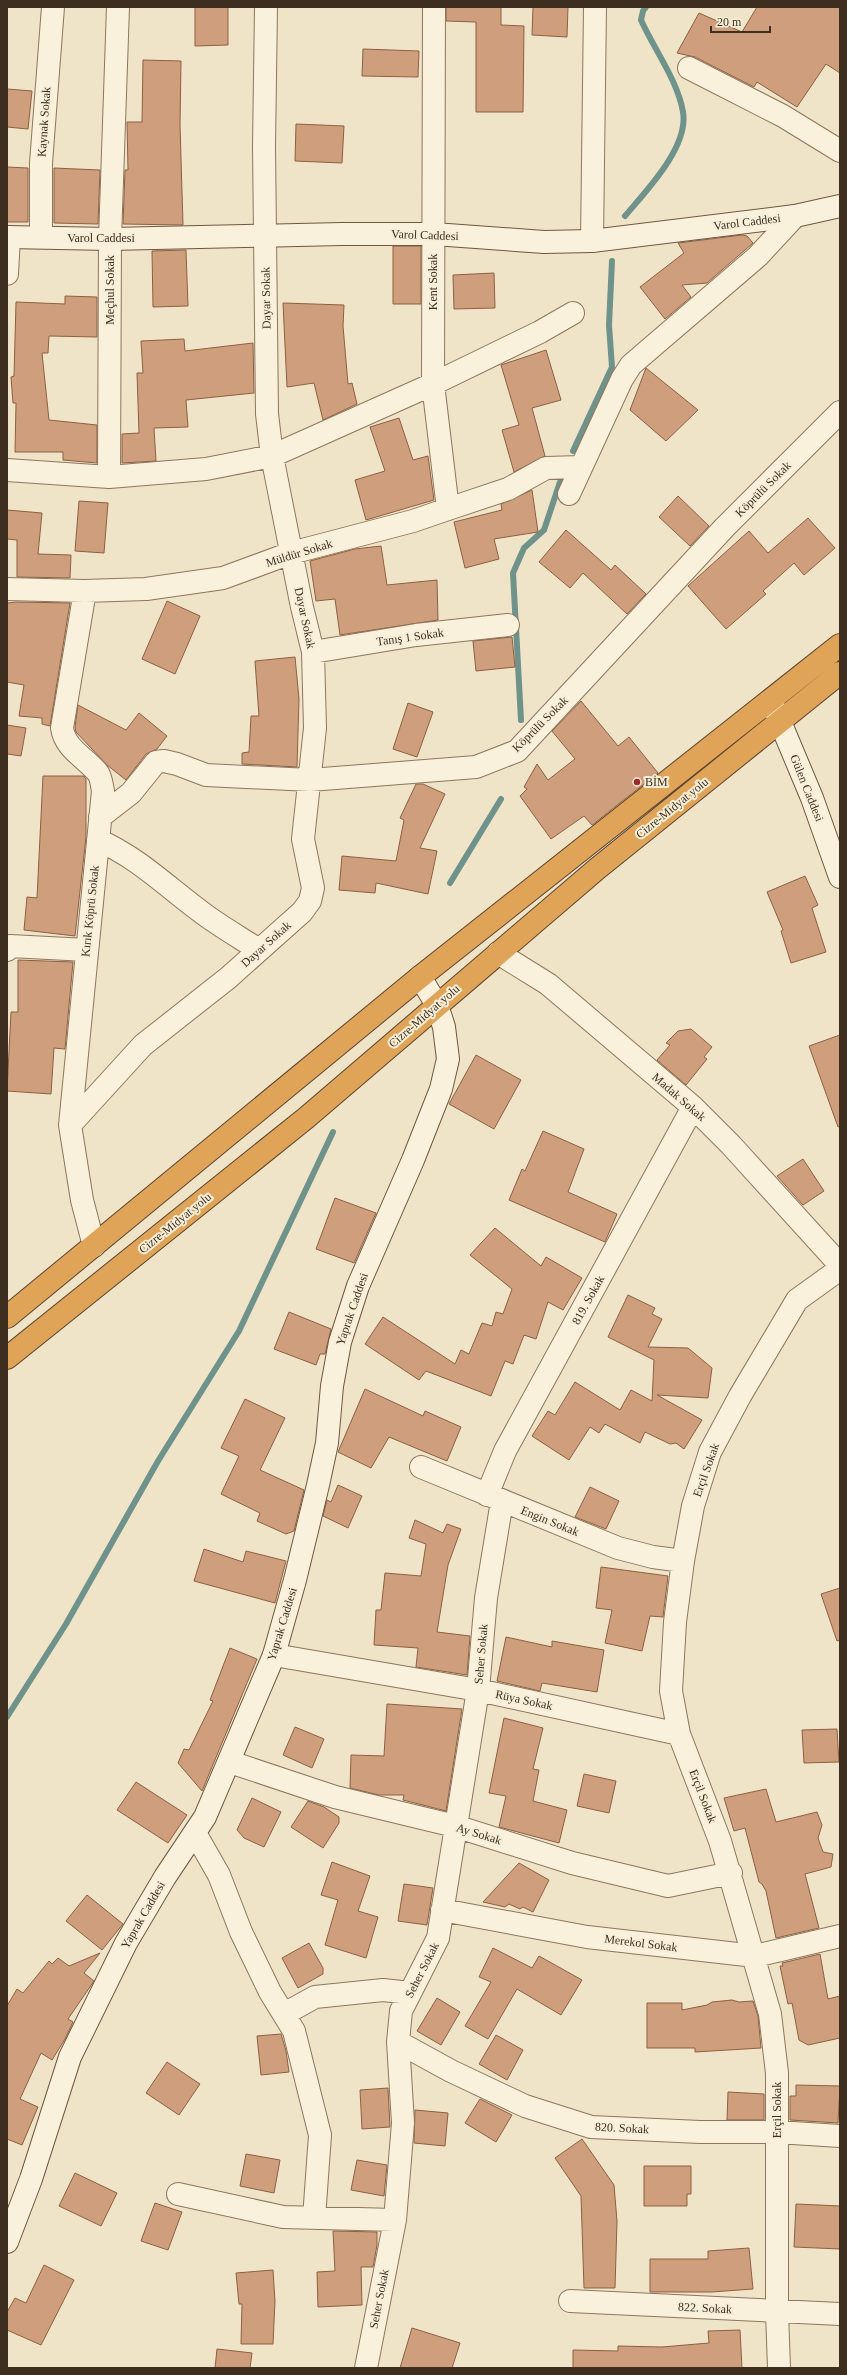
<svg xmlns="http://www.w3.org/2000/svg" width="847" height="2375" font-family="Georgia,serif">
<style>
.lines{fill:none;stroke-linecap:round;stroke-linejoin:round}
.stream{stroke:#6f938a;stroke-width:6}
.building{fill:#cf9f7d;stroke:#8d5f41}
.street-casing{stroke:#8d765c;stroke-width:24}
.secondary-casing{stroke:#6f573f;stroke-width:24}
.highway-casing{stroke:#5b4430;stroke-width:24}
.street{stroke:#faf1dc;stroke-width:22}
.secondary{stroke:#faf1dc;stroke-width:22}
.highway{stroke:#e0a458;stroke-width:22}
.poi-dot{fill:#9e2a2b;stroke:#f7eed8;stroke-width:1.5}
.labels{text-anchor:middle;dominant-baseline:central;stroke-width:4;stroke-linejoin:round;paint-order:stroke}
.street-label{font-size:12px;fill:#3d2e20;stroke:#f7eed8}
.poi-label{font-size:12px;fill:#3d2e20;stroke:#f7eed8;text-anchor:start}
</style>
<rect width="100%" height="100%" fill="#f0e4c8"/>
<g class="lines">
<path class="stream" d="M 625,216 C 646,191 689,147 683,112 C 678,81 654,49 641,20 L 643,11 L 646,7
M 573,451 L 612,367 L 609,325 L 612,261
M 521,720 L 513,573 L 524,548 L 544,530 L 560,482
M 450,883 L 501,799
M 7,1717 L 66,1624 L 158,1461 L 239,1331 L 333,1132"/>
</g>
<path class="building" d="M 195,7 L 228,7 L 228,45 L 195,46 Z
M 446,7 L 501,7 L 501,25 L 524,26 L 523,112 L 476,112 L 476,22 L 446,21 Z
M 533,7 L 568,7 L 567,37 L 532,35 Z
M 757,7 L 840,7 L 840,73 L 826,64 L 797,107 L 757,82 L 754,87 L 695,57 L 677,53 L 699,13 L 742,32 Z
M 363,49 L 419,51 L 418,77 L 362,76 Z
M 143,60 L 181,61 L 180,125 L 183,225 L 123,224 L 125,170 L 128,170 L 127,122 L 142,122 Z
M 7,89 L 32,91 L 28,129 L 7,127 Z
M 296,124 L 344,126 L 342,163 L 295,161 Z
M 7,167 L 28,168 L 28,222 L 7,222 Z
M 54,168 L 100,170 L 98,224 L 54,223 Z
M 742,235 L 747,236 L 753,243 L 707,283 L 682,285 L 691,297 L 665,319 L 640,287 L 684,253 L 678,243 Z
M 393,246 L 421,246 L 421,304 L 393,304 Z
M 186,250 L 188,306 L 153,307 L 152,251 Z
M 494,273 L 495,308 L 454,309 L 453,275 Z
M 65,296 L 97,297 L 97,337 L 49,336 L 48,353 L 42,353 L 49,420 L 97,425 L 97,463 L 63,460 L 63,452 L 15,452 L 16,403 L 13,403 L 11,377 L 14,376 L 16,302 L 65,304 Z
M 283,303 L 344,305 L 343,326 L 348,384 L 352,383 L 357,404 L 323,420 L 314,383 L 287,387 Z
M 184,339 L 185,351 L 253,343 L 254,393 L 186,400 L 188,427 L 154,428 L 156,461 L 122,463 L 122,434 L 139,433 L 137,373 L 143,373 L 141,341 Z
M 546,350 L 561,400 L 532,408 L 545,456 L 514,472 L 502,430 L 519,425 L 501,365 Z
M 646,368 L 698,410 L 666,441 L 630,410 Z
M 399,418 L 413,460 L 428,456 L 434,500 L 366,520 L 355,480 L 385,471 L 370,427 Z
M 532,490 L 538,532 L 494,539 L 499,559 L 465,568 L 454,522 L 502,510 L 501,504 Z
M 678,496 L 709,526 L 690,546 L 659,517 Z
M 79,501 L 108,503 L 104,553 L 75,551 Z
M 7,510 L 42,513 L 38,554 L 71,555 L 70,578 L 17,577 L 17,540 L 7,539 Z
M 808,518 L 835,548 L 804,575 L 794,563 L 763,591 L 766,594 L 726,629 L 688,586 L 749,531 L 768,553 Z
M 566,530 L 611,570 L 615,565 L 646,594 L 627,614 L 583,573 L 570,588 L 539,562 Z
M 381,546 L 387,585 L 437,580 L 438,620 L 340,635 L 335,599 L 316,601 L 310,561 L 355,549 Z
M 167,601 L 200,616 L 175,674 L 142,659 Z
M 17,602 L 70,603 L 50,726 L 42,724 L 42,718 L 19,716 L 24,685 L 7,682 L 7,603 Z
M 512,637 L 515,667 L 476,671 L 473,641 Z
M 295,657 L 299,699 L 297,767 L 242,764 L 242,753 L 249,752 L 251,716 L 259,716 L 255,661 Z
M 581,701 L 618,746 L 629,737 L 658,773 L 592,825 L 584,816 L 551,839 L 520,796 L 527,789 L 524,787 L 537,764 L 548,780 L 575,759 L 552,731 Z
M 408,703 L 433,712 L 417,757 L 393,749 Z
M 78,705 L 126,730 L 139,713 L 167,736 L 157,749 L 146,754 L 126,780 L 107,765 L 76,732 L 75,727 Z
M 7,725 L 26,728 L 21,756 L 7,754 Z
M 43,776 L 84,776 L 86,779 L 86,837 L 75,936 L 24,930 L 27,897 L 37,898 Z
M 416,784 L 423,784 L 445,794 L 420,848 L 437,851 L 428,894 L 376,883 L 375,893 L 339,890 L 342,856 L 396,861 L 404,820 L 400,818 Z
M 805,876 L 818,905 L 812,908 L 826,952 L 791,963 L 781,931 L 783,930 L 767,892 Z
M 18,960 L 73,962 L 65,1049 L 54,1048 L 51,1094 L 7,1091 L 11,1012 L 18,1012 Z
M 691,1029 L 712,1047 L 704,1057 L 707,1059 L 686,1085 L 657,1060 L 670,1045 L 666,1043 L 678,1031 Z
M 840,1035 L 840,1126 L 838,1127 L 809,1046 Z
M 476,1055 L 521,1080 L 494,1129 L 449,1104 Z
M 543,1131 L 584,1149 L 568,1192 L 617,1214 L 605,1242 L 509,1200 L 522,1169 L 525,1171 Z
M 803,1159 L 824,1191 L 803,1205 L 777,1176 Z
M 335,1198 L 376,1213 L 354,1263 L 316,1249 Z
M 495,1228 L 541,1266 L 546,1257 L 582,1278 L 563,1310 L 548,1302 L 536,1339 L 524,1335 L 513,1364 L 505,1361 L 491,1396 L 426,1371 L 419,1380 L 365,1344 L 383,1317 L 455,1364 L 461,1350 L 469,1354 L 482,1323 L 492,1326 L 496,1312 L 503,1314 L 512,1289 L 470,1255 Z
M 628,1295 L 655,1308 L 652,1314 L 662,1319 L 648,1347 L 688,1348 L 712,1368 L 708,1398 L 657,1395 L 702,1420 L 684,1449 L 676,1443 L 670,1444 L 645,1432 L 640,1443 L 605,1424 L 599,1433 L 590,1427 L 569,1460 L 532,1436 L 548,1411 L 555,1415 L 575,1382 L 620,1410 L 631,1390 L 652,1401 L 654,1360 L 608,1337 Z
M 289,1312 L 331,1329 L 325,1354 L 320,1354 L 316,1365 L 274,1349 Z
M 365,1389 L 423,1416 L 425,1411 L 461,1427 L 447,1461 L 389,1437 L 371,1468 L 338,1452 Z
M 245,1399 L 285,1418 L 260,1470 L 304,1490 L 294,1531 L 286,1534 L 257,1521 L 260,1513 L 221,1494 L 239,1456 L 221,1448 Z
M 338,1485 L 362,1496 L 348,1528 L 323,1516 L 327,1500 L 331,1502 Z
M 590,1487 L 619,1501 L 606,1529 L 575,1517 Z
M 415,1520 L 443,1533 L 447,1524 L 461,1529 L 448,1565 L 437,1632 L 470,1636 L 467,1675 L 416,1667 L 418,1648 L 374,1645 L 376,1610 L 381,1610 L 385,1573 L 421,1576 L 426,1544 L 409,1538 Z
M 204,1549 L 243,1562 L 246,1551 L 286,1561 L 275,1603 L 194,1581 Z
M 601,1567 L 668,1576 L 663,1617 L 650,1616 L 642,1651 L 605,1643 L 612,1610 L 596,1608 Z
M 840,1588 L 840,1640 L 837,1641 L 821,1594 Z
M 506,1637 L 552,1647 L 552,1641 L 604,1650 L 597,1692 L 542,1683 L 540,1691 L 497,1681 Z
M 230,1648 L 257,1659 L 202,1791 L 178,1763 L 184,1749 L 189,1750 L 213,1701 L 210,1700 Z
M 387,1704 L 462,1709 L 446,1811 L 403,1800 L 404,1795 L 379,1795 L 350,1788 L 351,1755 L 384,1756 Z
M 504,1718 L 543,1728 L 533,1769 L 539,1770 L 533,1801 L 567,1810 L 559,1843 L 499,1827 L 506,1796 L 489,1793 Z
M 295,1727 L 324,1739 L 312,1768 L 283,1755 Z
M 837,1729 L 839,1762 L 804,1763 L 802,1730 Z
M 584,1774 L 616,1781 L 609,1813 L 577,1806 Z
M 136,1782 L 187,1815 L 168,1843 L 117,1810 Z
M 766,1789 L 776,1822 L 817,1812 L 822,1825 L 818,1838 L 823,1852 L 833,1854 L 831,1867 L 805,1874 L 819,1928 L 776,1938 L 766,1891 L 762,1884 L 759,1882 L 745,1828 L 734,1831 L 724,1798 Z
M 252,1798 L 281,1812 L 264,1847 L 244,1838 L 237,1830 Z
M 308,1801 L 324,1807 L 339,1817 L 339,1823 L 323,1848 L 291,1827 Z
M 332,1862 L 370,1876 L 358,1911 L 378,1917 L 366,1958 L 325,1945 L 338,1900 L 321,1895 Z
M 519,1863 L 549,1880 L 533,1912 L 523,1907 L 520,1909 L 509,1904 L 505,1907 L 483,1902 Z
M 404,1884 L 433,1888 L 427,1925 L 398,1921 Z
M 87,1895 L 123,1924 L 102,1950 L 66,1921 Z
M 309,1943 L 323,1968 L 323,1974 L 298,1988 L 282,1958 Z
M 493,1948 L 532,1968 L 539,1956 L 582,1980 L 561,2015 L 517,1989 L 488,2039 L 465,2026 L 491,1982 L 479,1977 Z
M 100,1953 L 84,1973 L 94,1981 L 68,2019 L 73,2022 L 65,2039 L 52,2060 L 41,2053 L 20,2099 L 38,2107 L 22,2145 L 7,2139 L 7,2006 L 17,1989 L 23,1993 L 49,1961 L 52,1964 L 58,1958 L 69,1966 Z
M 820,1954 L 828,1999 L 840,1996 L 840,2038 L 808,2045 L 799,2040 L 792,2003 L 788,2004 L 780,1966 L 783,1966 L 782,1963 Z
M 437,1998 L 460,2012 L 441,2045 L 417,2031 Z
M 732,2000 L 739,2002 L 753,2001 L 758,2016 L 761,2048 L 695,2052 L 695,2048 L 647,2048 L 647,2003 L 682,2003 L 682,2010 L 707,2005 L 712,2002 Z
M 281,2034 L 286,2051 L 289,2072 L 261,2075 L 257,2036 Z
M 496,2035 L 523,2050 L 507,2080 L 479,2064 Z
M 167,2062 L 200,2084 L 179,2115 L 146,2093 Z
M 796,2085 L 840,2086 L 838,2123 L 790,2120 L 790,2096 L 796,2096 Z
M 388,2088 L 390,2127 L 362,2129 L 360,2090 Z
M 728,2092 L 764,2094 L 764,2120 L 727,2120 Z
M 480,2099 L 512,2115 L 496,2142 L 465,2123 Z
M 415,2110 L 448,2113 L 445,2146 L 414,2143 Z
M 582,2139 L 614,2185 L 617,2221 L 615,2288 L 584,2288 L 581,2196 L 555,2158 Z
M 246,2154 L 280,2160 L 274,2193 L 240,2186 Z
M 357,2160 L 387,2165 L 384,2196 L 351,2190 Z
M 644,2166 L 691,2166 L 691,2194 L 687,2194 L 687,2206 L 644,2206 Z
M 75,2173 L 117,2193 L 101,2226 L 59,2206 Z
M 155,2203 L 182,2212 L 168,2250 L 141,2241 Z
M 796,2204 L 840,2206 L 840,2249 L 794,2247 Z
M 333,2231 L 377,2232 L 377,2245 L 373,2267 L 361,2267 L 362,2305 L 318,2307 L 317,2272 L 335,2271 Z
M 749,2248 L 753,2289 L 712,2292 L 650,2292 L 650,2259 L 708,2259 L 708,2251 Z
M 44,2265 L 74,2280 L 41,2345 L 7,2330 L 7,2312 L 15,2298 L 26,2303 Z
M 273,2270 L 275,2301 L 273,2344 L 241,2344 L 242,2304 L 239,2304 L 236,2273 Z
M 412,2328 L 460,2343 L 452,2368 L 400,2368 Z
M 740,2330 L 742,2368 L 573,2368 L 573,2350 L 618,2351 L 618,2346 L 662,2347 L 709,2343 L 708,2331 Z
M 217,2349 L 252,2353 L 250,2368 L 215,2368 Z"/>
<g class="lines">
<g class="street-casing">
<path id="street" d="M 434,7 L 433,384 L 448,509
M 689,68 L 783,116 L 840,151
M 41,237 L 41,163 L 53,7
M 592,241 L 595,7
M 7,274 L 9,237
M 7,470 L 109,477 L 206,469 L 272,456 L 433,384 L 540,332 L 573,313
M 109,477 L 110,239 L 118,7
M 569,494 L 622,379 L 631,365 L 758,256 L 795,216
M 7,589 L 85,591 L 146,589 L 223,578 L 291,553 L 413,521 L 448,509 L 508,489 L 546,468 L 581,467
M 85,591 L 62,728 C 65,749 86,758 98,773 C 101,777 102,786 103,791 L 70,1125 L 82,1200 L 94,1246
M 313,652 L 416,635 L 508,625
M 100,817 L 131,793 L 156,762 L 164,761 L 177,764 L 206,775 L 310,780 L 476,767 L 517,751 L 725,527 L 840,412
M 98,840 C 141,859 170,890 208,917 C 225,929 242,939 259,950
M 7,950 L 10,946 L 87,950
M 498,953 L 548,984 L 693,1107 L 731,1145 L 840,1265
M 70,1125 L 143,1045 L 228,978 L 302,912 L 310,901 L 313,888 L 303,839 L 315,728 L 313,652 L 302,607 L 272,456 L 267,414 L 264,146 L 266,7
M 421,1467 L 618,1548 L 653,1557 L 683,1561
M 487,1495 L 505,1451 L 693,1107
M 274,1655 L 478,1690 L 679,1734
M 230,1762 L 335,1797 L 455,1826 L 572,1863 L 668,1886 L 731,1873
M 195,1833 L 219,1875 L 241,1932 L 270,1992 L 294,2031 L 320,2135 L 314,2218
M 442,1910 L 587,1937 L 755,1956 L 840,1936
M 284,2014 L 315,1997 L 383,1990 L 410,1993
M 398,2042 L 451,2071 L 525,2106 L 591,2127 L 700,2132 L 777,2132 L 840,2136
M 178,2194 L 283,2217 L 395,2220
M 570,2301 L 840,2314
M 366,2368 L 395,2220 L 403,2123 L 398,2042 L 401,2011 L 438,1938 L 478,1690 L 486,1598 L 502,1501
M 779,2368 L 777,2312 L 777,2073 L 770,2014 L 720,1841 L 679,1734 L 671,1691 L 675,1622 L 683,1561 L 693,1506 L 710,1452 L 740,1396 L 797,1300 L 840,1269"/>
</g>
<g class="secondary-casing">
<path id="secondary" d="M 7,237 L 110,239 L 342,234 L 434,234 L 544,242 L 592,241 L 795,216 L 840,206
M 773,705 L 812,798 L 840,877
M 7,2242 L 31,2179 L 70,2057 L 126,1943 L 165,1877 L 205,1817 L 274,1655 L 295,1580 L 318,1485 L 327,1443 L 332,1386 L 340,1342 L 358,1286 L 413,1160 L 441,1089 L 448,1059 L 444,1027 L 437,1005 L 420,977"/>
</g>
<g class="highway-casing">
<path id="highway" d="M 7,1317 L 420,977 L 840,645
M 7,1358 L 306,1118 L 598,868 L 840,673"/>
</g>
<use href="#street" class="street"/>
<use href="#secondary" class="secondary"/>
<use href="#highway" class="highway"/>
</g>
<circle class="poi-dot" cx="637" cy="782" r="4"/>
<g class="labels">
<g class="street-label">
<text transform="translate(44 122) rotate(-86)">Kaynak Sokak</text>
<text transform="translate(747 222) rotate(-7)">Varol Caddesi</text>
<text transform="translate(425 235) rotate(2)">Varol Caddesi</text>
<text x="101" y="238">Varol Caddesi</text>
<text transform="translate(433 282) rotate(-90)">Kent Sokak</text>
<text transform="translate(110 290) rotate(-90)">Meçhul Sokak</text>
<text transform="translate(266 298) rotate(-91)">Dayar Sokak</text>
<text transform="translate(763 489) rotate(-45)">Köprülü Sokak</text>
<text transform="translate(299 553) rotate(-17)">Müldür Sokak</text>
<text transform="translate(305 618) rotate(78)">Dayar Sokak</text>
<text transform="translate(410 637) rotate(-8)">Tanış 1 Sokak</text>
<text transform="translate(540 724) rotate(-45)">Köprülü Sokak</text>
<text transform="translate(807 788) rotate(68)">Gülen Caddesi</text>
<text transform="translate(672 808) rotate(-39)">Cizre-Midyat yolu</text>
<text transform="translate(90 911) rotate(-84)">Kırık Köprü Sokak</text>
<text transform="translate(266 944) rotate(-42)">Dayar Sokak</text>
<text transform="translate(424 1016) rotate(-41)">Cizre-Midyat yolu</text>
<text transform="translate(679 1097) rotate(41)">Madak Sokak</text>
<text transform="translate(175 1223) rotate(-39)">Cizre-Midyat yolu</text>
<text transform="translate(588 1300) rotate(-61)">819. Sokak</text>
<text transform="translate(352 1309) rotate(-71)">Yaprak Caddesi</text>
<text transform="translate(706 1470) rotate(-70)">Erçil Sokak</text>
<text transform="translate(550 1521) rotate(22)">Engin Sokak</text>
<text transform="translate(282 1624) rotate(-73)">Yaprak Caddesi</text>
<text transform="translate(481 1654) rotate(-85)">Seher Sokak</text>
<text transform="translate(524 1700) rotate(12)">Rüya Sokak</text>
<text transform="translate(703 1796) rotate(69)">Erçil Sokak</text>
<text transform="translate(479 1834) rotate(17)">Ay Sokak</text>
<text transform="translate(143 1915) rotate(-60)">Yaprak Caddesi</text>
<text transform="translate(641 1943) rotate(7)">Merekol Sokak</text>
<text transform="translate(422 1970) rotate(-63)">Seher Sokak</text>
<text transform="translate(777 2110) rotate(-90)">Erçil Sokak</text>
<text transform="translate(622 2128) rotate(3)">820. Sokak</text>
<text transform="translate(379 2299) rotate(-79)">Seher Sokak</text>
<text transform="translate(705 2308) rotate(3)">822. Sokak</text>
</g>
<g class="poi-label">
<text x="645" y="782">BİM</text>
</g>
</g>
<rect width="847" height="2375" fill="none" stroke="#3d2e20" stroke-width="16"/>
<path d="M711 26v6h59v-6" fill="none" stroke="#3d2e20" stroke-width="2"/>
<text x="717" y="26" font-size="12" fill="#3d2e20" stroke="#f7eed8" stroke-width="3" paint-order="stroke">20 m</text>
</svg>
